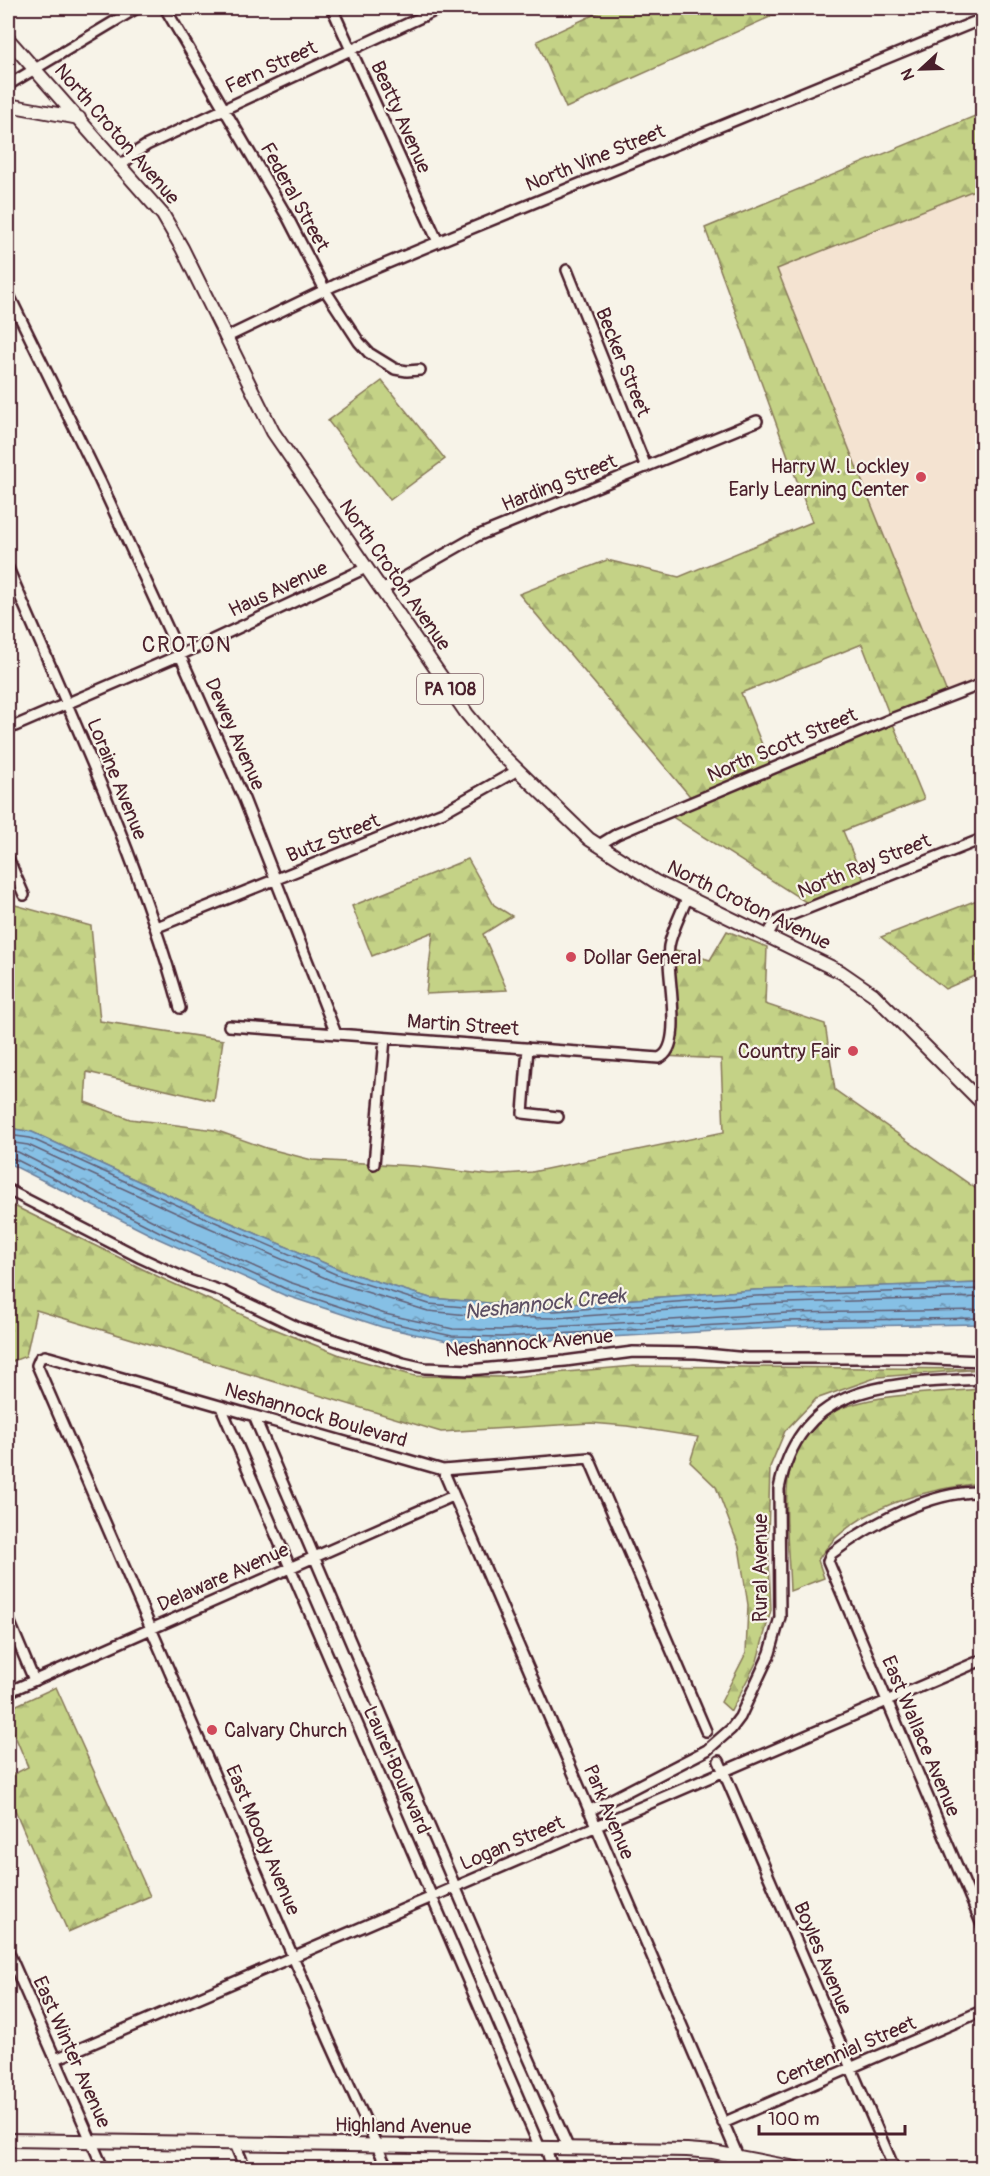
<svg xmlns="http://www.w3.org/2000/svg" width="990" height="2176" font-family="Pangolin,sans-serif">
<style>
.built{fill:#f4e3d1}
.forest{fill:url(#forest-firs);stroke:#877858;stroke-width:1.5;fill-rule:evenodd}
.water{fill:url(#water-ripples);stroke:#6e809b;stroke-width:1.5}
.lines{fill:none;stroke-linecap:round;stroke-linejoin:round}
.shore{stroke:#625f75;stroke-width:1.5}
.minor-casing{stroke:#4a1f2b;stroke-width:14}
.major-casing{stroke:#4a1f2b;stroke-width:16}
.minor{stroke:#f7f3e8;stroke-width:9}
.major{stroke:#f7f3e8;stroke-width:12}
.poi-dot{fill:#d1495b;stroke:#f7f3e8;stroke-width:2}
.labels{text-anchor:middle;dominant-baseline:central;stroke-width:4.5;stroke-linejoin:round;paint-order:stroke}
.shield{fill:#f7f3e8;stroke:#7e5f64;stroke-width:1.5}
.shield-label{font-size:18px;font-weight:bold;fill:#4a1f2b}
.street-label{font-size:20px;fill:#4a1f2b;stroke:#f7f3e8}
.poi-label{font-size:20px;fill:#4a1f2b;stroke:#f7f3e8;text-anchor:end}
.water-label{font-size:21px;font-style:italic;fill:#5c4f63;stroke:#f7f3e8}
.quarter-label{font-size:22px;letter-spacing:1.5px;fill:#4a1f2b;stroke:#f7f3e8}
</style>
<defs>
<pattern id="forest-firs" width="22" height="20" patternUnits="userSpaceOnUse" patternTransform="scale(1.5)"><rect width="22" height="20" fill="#c4d286"/><path d="M5 1l3.5 6h-7zM16 11l3.5 6h-7z" fill="#aab474"/></pattern>
<pattern id="water-ripples" width="26" height="14" patternUnits="userSpaceOnUse" patternTransform="scale(1.5)"><rect width="26" height="14" fill="#86c0e5"/><path d="M2 4q2-2 4 0t4 0M15 11q2-2 4 0t4 0" fill="none" stroke="#709bba"/></pattern>
</defs>
<rect width="100%" height="100%" fill="#f7f3e8"/>
<filter id="ink" filterUnits="userSpaceOnUse"><feTurbulence type="fractalNoise" baseFrequency=".0167" numOctaves="2"/><feDisplacementMap in="SourceGraphic" scale="12" xChannelSelector="R" yChannelSelector="G"/><feConvolveMatrix kernelMatrix="1 2 1 2 8 2 1 2 1" color-interpolation-filters="sRGB"/></filter>
<g filter="url(#ink)">
<path class="built" d="M 982,187 L 982,684 L 949,698 L 777,269 Z"/>
<path class="forest" d="M 608,8 L 790,8 L 566,108 L 537,41 Z
M 982,113 L 982,187 L 777,269 L 949,698 L 891,719 L 924,799 L 843,831 L 866,885 L 812,906 L 666,813 L 694,801 L 519,594 L 607,560 L 679,577 L 812,522 L 705,228 ZM 862,644 L 891,719 L 772,769 L 741,693 Z
M 382,381 L 445,459 L 390,500 L 328,421 Z
M 468,859 L 494,905 L 512,916 L 483,934 L 507,990 L 426,994 L 433,932 L 372,956 L 352,906 Z
M 982,898 L 982,973 L 945,989 L 881,937 Z
M 8,903 L 91,926 L 100,1021 L 223,1040 L 214,1101 L 87,1072 L 85,1102 L 130,1119 L 215,1130 L 266,1148 L 312,1160 L 414,1166 L 491,1175 L 532,1172 L 724,1132 L 721,1059 L 664,1056 L 670,1047 L 669,948 L 710,960 L 727,931 L 767,947 L 765,1004 L 825,1024 L 835,1090 L 982,1193 L 982,1283 L 755,1290 L 555,1305 L 489,1303 L 430,1298 L 343,1271 L 201,1210 L 32,1132 L 8,1128 Z
M 8,1203 L 161,1278 L 267,1326 L 340,1355 L 415,1376 L 510,1377 L 634,1366 L 982,1369 L 878,1377 L 816,1399 L 785,1431 L 770,1467 L 768,1538 L 771,1610 L 757,1661 L 731,1711 L 721,1702 L 746,1653 L 748,1605 L 739,1547 L 716,1487 L 690,1462 L 698,1437 L 627,1426 L 591,1423 L 441,1432 L 36,1310 L 26,1356 L 8,1363 Z
M 982,1389 L 982,1483 C 925,1489 850,1508 818,1560 L 824,1578 L 790,1591 C 789,1558 785,1524 787,1491 C 788,1461 804,1430 830,1414 C 861,1394 944,1392 982,1389 Z
M 56,1687 L 150,1896 L 68,1932 L 8,1794 L 8,1777 L 28,1767 L 8,1719 L 8,1709 Z"/>
<path class="water" d="M 8,1128 L 32,1132 L 201,1210 L 343,1271 L 430,1298 L 489,1303 L 555,1305 L 755,1290 L 982,1283 L 982,1324 L 787,1327 L 502,1343 L 452,1342 L 382,1327 L 284,1295 L 157,1238 L 8,1163 Z"/>
<g class="lines">
<path class="shore" d="M 8,1135 L 30,1138 L 199,1215 L 340,1276 L 429,1304 L 488,1309 L 555,1311 L 756,1296 L 982,1289
M 8,1142 L 28,1145 L 196,1222 L 337,1283 L 428,1311 L 488,1317 L 555,1318 L 756,1304 L 982,1297
M 8,1150 L 18,1152 L 163,1226 L 289,1282 L 385,1314 L 453,1329 L 502,1330 L 787,1313 L 982,1310
M 8,1158 L 15,1159 L 160,1232 L 286,1289 L 383,1321 L 452,1336 L 502,1337 L 787,1321 L 982,1318"/>
<g class="minor-casing">
<path id="minor" d="M 165,8 L 288,218 L 325,290 L 359,342 L 369,353 L 395,369 L 407,371 L 420,370
M 332,8 L 438,242
M 8,85 L 137,8
M 121,166 L 136,152 L 147,145 L 441,8
M 567,270 L 646,467
M 8,293 L 100,481 L 180,655 L 244,799 L 336,1034
M 225,338 L 335,285 L 438,242 L 982,19
M 8,568 C 70,713 138,856 180,1008
M 382,590 L 477,536 L 757,421
M 8,729 L 180,655 L 366,568
M 599,845 L 617,834 L 683,806 L 891,719 L 982,684
M 8,858 L 24,895
M 157,927 L 443,812 L 518,770
M 767,936 L 774,924 L 781,919 L 982,839
M 229,1026 L 659,1058 C 686,1048 665,969 669,946 C 672,930 681,914 687,898
M 528,1048 L 523,1113 L 558,1117
M 374,1164 L 385,1038
M 8,1190 L 141,1258 L 189,1280 L 224,1292 L 299,1328 L 403,1363 L 425,1368 L 470,1370 L 565,1361 L 633,1352 L 696,1353 L 747,1358 L 911,1358 L 982,1361
M 221,1407 L 540,2148
M 254,1416 L 519,2036 L 569,2149
M 443,1470 L 743,2168
M 982,1492 C 931,1490 871,1524 831,1554 L 828,1561 L 982,1925
M 8,1618 L 34,1680
M 8,1692 L 453,1496
M 719,1761 L 894,2168
M 589,1811 L 707,1750 L 731,1729 L 740,1717 L 770,1653 L 780,1617 L 779,1489 C 801,1379 892,1384 982,1379
M 8,1951 L 103,2168
M 56,2059 L 982,1660
M 723,2123 L 982,2011
M 235,2144 L 245,2168
M 546,2148 L 552,2168
M 387,2168 L 329,2040 L 37,1365 L 40,1358 L 45,1356 L 49,1357 L 443,1470 L 589,1458 L 706,1731"/>
</g>
<g class="major-casing">
<path id="major" d="M 8,39 L 163,215 L 182,248 L 273,432 L 467,714 L 496,749 L 589,839 L 656,882 L 841,972 L 873,994 L 982,1103
M 8,105 L 79,118
M 8,2140 L 687,2150 L 713,2152 L 796,2168"/>
</g>
<use href="#minor" class="minor"/>
<use href="#major" class="major"/>
</g>
</g>
<g class="poi-dot">
<circle cx="921" cy="477" r="6"/>
<circle cx="571" cy="957" r="6"/>
<circle cx="853" cy="1051" r="6"/>
<circle cx="212" cy="1730" r="6"/>
</g>
<g class="labels">
<rect class="shield" x="417" y="674" width="66" height="30" rx="4.5"/>
<g class="shield-label">
<text x="450" y="689">PA 108</text>
</g>
<g class="street-label">
<text transform="translate(271 67) rotate(-25)">Fern Street</text>
<text transform="translate(401 117) rotate(66)">Beatty Avenue</text>
<text transform="translate(117 134) rotate(49)">North Croton Avenue</text>
<text transform="translate(595 158) rotate(-22)">North Vine Street</text>
<text transform="translate(295 197) rotate(61)">Federal Street</text>
<text transform="translate(623 362) rotate(68)">Becker Street</text>
<text transform="translate(559 483) rotate(-22)">Harding Street</text>
<text transform="translate(395 575) rotate(55)">North Croton Avenue</text>
<text transform="translate(278 589) rotate(-25)">Haus Avenue</text>
<text transform="translate(235 734) rotate(66)">Dewey Avenue</text>
<text transform="translate(782 745) rotate(-23)">North Scott Street</text>
<text transform="translate(117 779) rotate(68)">Loraine Avenue</text>
<text transform="translate(333 838) rotate(-22)">Butz Street</text>
<text transform="translate(864 866) rotate(-22)">North Ray Street</text>
<text transform="translate(749 905) rotate(26)">North Croton Avenue</text>
<text transform="translate(463 1025) rotate(4)">Martin Street</text>
<text transform="translate(529 1343) rotate(-5)">Neshannock Avenue</text>
<text transform="translate(316 1415) rotate(16)">Neshannock Boulevard</text>
<text transform="translate(760 1568) rotate(-90)">Rural Avenue</text>
<text transform="translate(223 1577) rotate(-24)">Delaware Avenue</text>
<text transform="translate(921 1736) rotate(67)">East Wallace Avenue</text>
<text transform="translate(397 1770) rotate(66)">Laurel Boulevard</text>
<text transform="translate(609 1812) rotate(67)">Park Avenue</text>
<text transform="translate(263 1840) rotate(67)">East Moody Avenue</text>
<text transform="translate(512 1843) rotate(-23)">Logan Street</text>
<text transform="translate(823 1958) rotate(67)">Boyles Avenue</text>
<text transform="translate(846 2051) rotate(-23)">Centennial Street</text>
<text transform="translate(72 2052) rotate(66)">East Winter Avenue</text>
<text transform="translate(403 2126) rotate(1)">Highland Avenue</text>
</g>
<g class="poi-label">
<text x="909" y="466">Harry W. Lockley<tspan x="909" dy="23">Early Learning Center</tspan></text>
<text x="583" y="957" text-anchor="start">Dollar General</text>
<text x="841" y="1051">Country Fair</text>
<text x="224" y="1730" text-anchor="start">Calvary Church</text>
</g>
<g class="water-label">
<text transform="translate(545 1304) rotate(-6)">Neshannock Creek</text>
</g>
<g class="quarter-label">
<text x="187" y="645">CROTON</text>
</g>
</g>
<rect width="990" height="2176" fill="none" stroke="#f7f3e8" stroke-width="30"/>
<rect x="15" y="15" width="960" height="2146" fill="none" stroke="#4a1f2b" stroke-width="2" filter="url(#ink)"/>
<g transform="translate(921 69) rotate(248)" stroke="#f7f3e8" stroke-width="4.5" paint-order="stroke">
<path d="M0-4.5L10 22L0 15L-10 22Z" fill="#4a1f2b"/>
<text y="-9" font-size="16" font-weight="bold" text-anchor="middle" fill="#4a1f2b">N</text>
</g>
<path d="M759 2125v9h146v-9" fill="none" stroke="#4a1f2b" stroke-width="3"/>
<text x="768" y="2125" font-size="18" fill="#4a1f2b" stroke="#f7f3e8" stroke-width="4.5" paint-order="stroke">100 m</text>
</svg>
